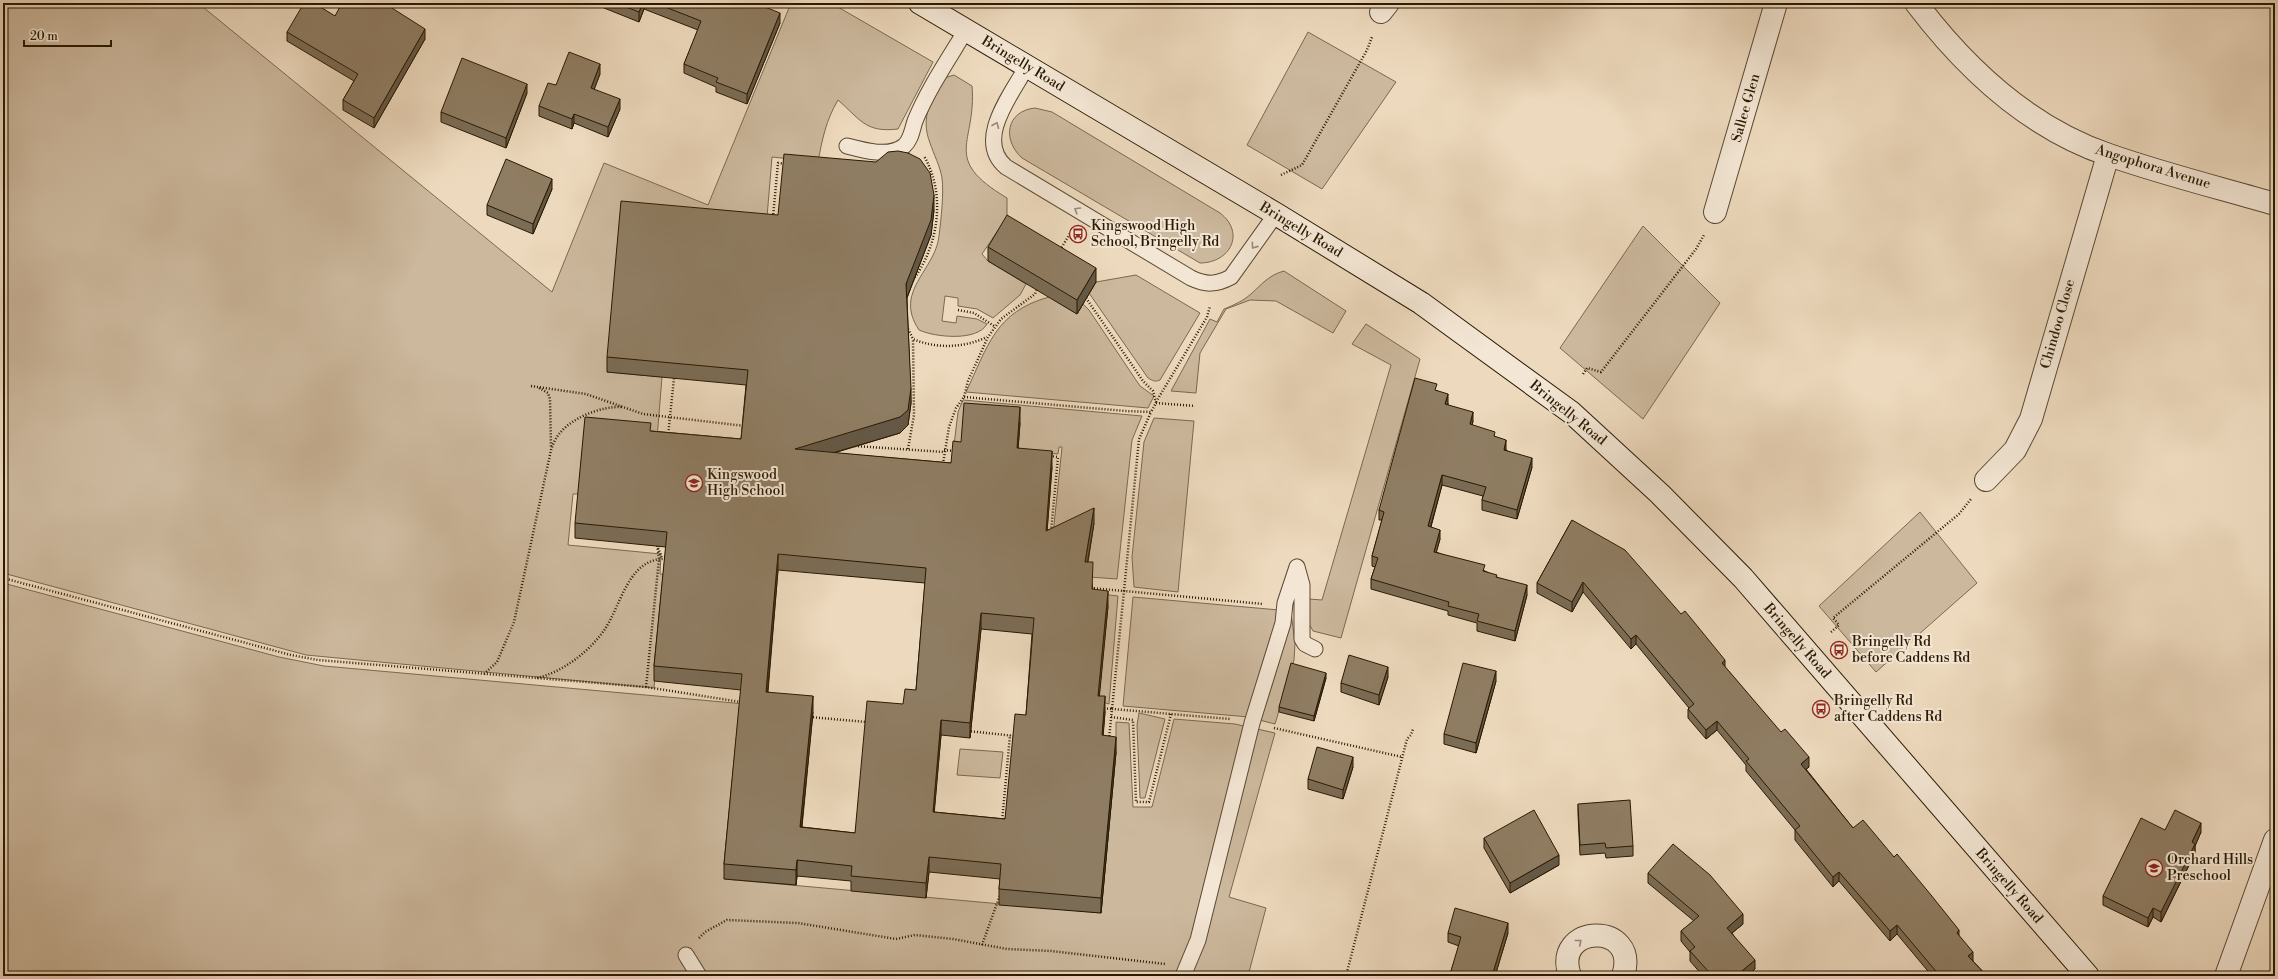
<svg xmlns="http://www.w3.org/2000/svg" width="2278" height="979" font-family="'Libre Bodoni',serif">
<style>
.green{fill:#ccb89d;stroke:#7a6850}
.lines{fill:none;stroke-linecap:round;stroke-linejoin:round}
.service-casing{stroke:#5a4931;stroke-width:17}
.minor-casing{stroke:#5a4931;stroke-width:24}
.tertiary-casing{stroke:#5a4931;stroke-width:24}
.secondary-casing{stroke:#291902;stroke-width:24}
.path{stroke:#291902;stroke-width:2.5;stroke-dasharray:1 2;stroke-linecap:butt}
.service{stroke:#f3e6d4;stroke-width:15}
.minor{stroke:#f3e6d4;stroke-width:22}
.tertiary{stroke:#f3e6d4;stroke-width:22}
.secondary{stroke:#f3e6d4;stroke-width:22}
.wall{fill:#7b6c55;stroke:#291902;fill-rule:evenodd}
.shaded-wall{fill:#645845;stroke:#291902}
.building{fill:#8f7d63;stroke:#291902;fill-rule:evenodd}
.oneway{stroke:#988a76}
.labels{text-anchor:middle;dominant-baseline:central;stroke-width:4;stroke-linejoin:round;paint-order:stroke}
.street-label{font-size:14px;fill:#291902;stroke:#f3e6d4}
.poi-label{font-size:14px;fill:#291902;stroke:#f3e6d4;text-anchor:start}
</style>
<rect width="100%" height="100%" fill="#edd9bd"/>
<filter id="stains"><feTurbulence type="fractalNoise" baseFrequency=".005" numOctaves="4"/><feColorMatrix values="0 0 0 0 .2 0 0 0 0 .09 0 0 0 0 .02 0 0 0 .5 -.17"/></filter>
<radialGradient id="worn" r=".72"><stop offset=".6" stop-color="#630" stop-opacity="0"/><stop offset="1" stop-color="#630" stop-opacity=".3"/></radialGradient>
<path class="green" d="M 3,3 L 198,3 L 552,292 L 604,163 L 708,205 L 791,3 L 831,3 L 933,62 L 898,129 C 865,133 860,119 838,100 C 826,120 822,140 818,162 L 772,157 L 766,229 L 607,372 L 662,377 L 657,439 L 579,494 L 573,494 L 568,545 L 661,554 L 660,574 L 664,574 L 654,688 L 306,655 L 3,573 Z
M 1308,32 L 1396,82 L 1322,189 L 1247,145 Z
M 954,75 L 972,86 C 977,144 940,158 1007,198 L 1007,217 L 982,254 L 988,261 L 1026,284 L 1020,295 L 993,318 L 977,309 L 958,306 L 958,298 L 945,296 L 942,321 L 956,323 L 957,316 L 977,319 L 987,324 C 977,342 934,337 919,330 C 893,291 935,271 939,236 C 941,220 944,193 942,178 C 940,166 934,155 930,143 C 920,117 931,100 944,78 Z
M 1035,108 L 1052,112 L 1220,213 C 1246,233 1230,263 1200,263 L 1022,158 C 1002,140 1006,111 1035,108 Z
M 1643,226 L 1720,303 L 1643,419 L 1560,348 Z
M 1284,271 L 1346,311 L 1333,333 L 1276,301 L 1250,300 L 1226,309 L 1200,353 L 1196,393 L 1171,391 L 1210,319 L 1217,322 L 1224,309 C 1234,305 1243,301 1251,294 C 1262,284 1269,275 1284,271 Z
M 1136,275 L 1200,313 L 1160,380 C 1155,382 1153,381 1148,378 L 1089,293 L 1096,282 Z
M 1049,297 L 1077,314 L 1083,304 L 1089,310 L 1140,386 L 1154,396 L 1148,408 L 966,392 C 988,346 995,312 1049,297 Z
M 1366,324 L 1420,359 L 1341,638 L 1313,631 L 1308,622 L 1309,599 L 1322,600 L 1391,365 L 1352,344 Z
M 963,400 L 1142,416 L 1132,440 L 1117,579 L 1049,574 L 1062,447 L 1059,447 L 1058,454 L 954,445 L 958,412 Z
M 1154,418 L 1194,421 L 1178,592 L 1134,587 L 1132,557 L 1144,442 Z
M 1920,512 L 1977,583 L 1876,672 L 1819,606 Z
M 3,583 L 279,657 L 324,666 L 756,705 L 724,879 L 1101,913 L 1116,752 L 1116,722 L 1129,723 L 1133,807 L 1152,807 L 1174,719 L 1235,724 L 1275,733 L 1229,897 L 1266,908 L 1248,976 L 3,976 Z
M 1092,593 L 1118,596 L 1109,704 L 1099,701 Z
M 1133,597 L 1279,610 L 1249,717 L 1123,706 Z
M 1291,612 L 1295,643 L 1294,660 L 1275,724 L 1259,720 Z
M 1139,713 L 1165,719 L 1145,798 L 1140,798 L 1137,725 Z
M 960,749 L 1003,752 L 1000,778 L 957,775 Z"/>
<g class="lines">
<g class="service-casing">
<path id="service" d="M 1027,66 C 1012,94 974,140 1006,167 L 1191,278 C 1206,285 1216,285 1231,277 L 1276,214
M 847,146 C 862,150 889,158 904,146 C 911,140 912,130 915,121 C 928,89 948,60 966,30
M 1297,567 L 1302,585 L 1302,639 L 1305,644 L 1315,649
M 686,955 L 699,976
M 1183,976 L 1198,940 L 1252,723 L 1283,623 L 1285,603 L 1297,567"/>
</g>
<g class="minor-casing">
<path id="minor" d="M 1916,3 C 1966,69 2029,128 2109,155 C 2163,174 2220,188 2275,204
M 1381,12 L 1388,3
M 1715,212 L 1776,3
M 1986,480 L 2015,450 L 2031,419 L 2108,155
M 1570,976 C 1551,923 1641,921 1623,976"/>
</g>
<g class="tertiary-casing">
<path id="tertiary" d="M 2226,976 L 2275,840"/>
</g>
<g class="secondary-casing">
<path id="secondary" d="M 920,3 L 1276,214 L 1421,303 L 1572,413 L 1660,494 L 1743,578 L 2088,976"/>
</g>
<path class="path" d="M 1281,175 L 1302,165 L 1367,50 L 1372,37
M 773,217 L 778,163 L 786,164
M 1060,250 L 1071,232
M 913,280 C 939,245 946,194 924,156
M 1086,298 L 1143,381 L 1153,391 L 1156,403
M 958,310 L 974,313 L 994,326
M 908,329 L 913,339 C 936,349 964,348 987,337
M 1583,374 L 1587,368 L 1601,372 L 1696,249 L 1704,235
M 531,386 L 586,394 L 643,414 L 745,426
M 539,388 L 548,393 L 550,399 L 551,447
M 964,397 L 1125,411 L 1151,412 L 1156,403 L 1195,406
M 1156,402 L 1207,317 L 1210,306
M 668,436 L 674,378
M 855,446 L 944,452
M 908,449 L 914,415 L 913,339
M 944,450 L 954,451
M 1050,456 L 1058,457 L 1051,532
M 943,464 L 949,427 L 956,408 L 964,397 L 968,381 L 988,337 L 1001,319 L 1035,294 L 1037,289
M 658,548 L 662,558
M 3,578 L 291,655 L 318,660 L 646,687 L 741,702
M 1091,588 L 1124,591 L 1139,439 L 1151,412
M 1831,632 L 1839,625 L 1833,618 L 1959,514 L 1971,499
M 484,674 L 497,662 L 514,622 L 551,450 C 553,444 556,437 560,433 C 573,417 602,406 622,407
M 537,678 C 563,672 590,651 605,629 C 622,603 629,556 668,559
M 646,687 L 659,559 L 657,544
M 1101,708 L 1112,709 L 1124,591 L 1263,604
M 810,717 L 866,722
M 1111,717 L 1133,720 L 1136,802 L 1149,802 L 1171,714
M 1274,728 L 1402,757
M 968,731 L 1015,736
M 1109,739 L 1112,709 L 1230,719
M 1002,822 L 1010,735
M 699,938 L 705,932 L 727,920 L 798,923 L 896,939 L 915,935 L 953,939 L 1007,949 L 1051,951 L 1165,964
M 982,945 L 1000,895
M 1346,976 L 1407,739 L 1411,735 L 1413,729"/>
<use href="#service" class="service"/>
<use href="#minor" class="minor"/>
<use href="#tertiary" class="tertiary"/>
<use href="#secondary" class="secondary"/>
</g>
<path class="wall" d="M 594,3 L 755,3 L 780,23 L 747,104 L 716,92 L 716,87 L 684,73 L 684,64 L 698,30 L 644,9 L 639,22 L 594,4 Z
M 335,16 L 425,39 L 374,128 L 343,110 L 343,100 L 354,81 L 287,41 L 287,32 Z
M 600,74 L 594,89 L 620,109 L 608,137 L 574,123 L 572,129 L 539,116 L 539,106 L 556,85 Z
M 527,93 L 506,148 L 441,122 L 441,112 Z
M 552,189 L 533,234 L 487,215 L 487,205 Z
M 934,210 L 931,235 L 907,298 L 911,403 L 908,425 L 900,433 L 834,453 L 951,463 L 961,442 L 1020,423 L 1018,448 L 1052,467 L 1047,530 L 1094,523 L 1088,562 L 1093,589 L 1108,606 L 1099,696 L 1105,712 L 1103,735 L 1116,752 L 1101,913 L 999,905 L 999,889 L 1000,879 L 929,872 L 926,898 L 851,891 L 851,881 L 797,876 L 796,885 L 724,879 L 724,864 L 741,690 L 654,681 L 654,666 L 666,547 L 575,538 L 575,523 L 651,431 L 741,439 L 746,385 L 607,372 L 607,357 L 778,215 ZM 778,570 L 925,583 L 916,690 L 903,704 L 855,833 L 802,827 L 813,712 L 768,692 ZM 981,629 L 1032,634 L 1026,715 L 1005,819 L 934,812 L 941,735 L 970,738 Z
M 988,247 L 1096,282 L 1077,314 L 988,261 Z
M 1437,390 L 1448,403 L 1448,405 L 1473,421 L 1472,425 L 1495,436 L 1506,449 L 1506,450 L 1532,467 L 1517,519 L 1482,510 L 1482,500 L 1483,496 L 1442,485 L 1431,527 L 1440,539 L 1436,552 L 1485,571 L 1497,577 L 1527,595 L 1515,641 L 1477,631 L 1477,623 L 1448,615 L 1448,611 L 1371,589 L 1371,579 L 1375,567 L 1372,566 L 1372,556 L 1382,520 L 1379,520 L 1379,510 Z
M 1572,520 L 1725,667 L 1809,767 L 1806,769 L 1853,828 L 1959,936 L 1973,961 L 1987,976 L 1932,976 L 1897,934 L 1890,941 L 1839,881 L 1833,887 L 1795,840 L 1795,830 L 1746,771 L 1746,765 L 1717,730 L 1706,739 L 1688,718 L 1688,709 L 1689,708 L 1636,644 L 1631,649 L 1583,592 L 1572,612 L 1537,593 L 1537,583 Z
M 1388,677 L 1379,705 L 1341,692 L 1341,683 Z
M 1326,678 L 1314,721 L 1279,712 L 1279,707 Z
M 1496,681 L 1476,753 L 1444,744 L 1444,734 Z
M 1353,767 L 1343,799 L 1308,789 L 1308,779 Z
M 1578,804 L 1633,846 L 1633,856 L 1606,858 L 1605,853 L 1580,855 L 1578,814 Z
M 2165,830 L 2201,832 L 2195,846 L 2195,853 L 2161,922 L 2153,917 L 2148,927 L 2103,905 L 2103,896 Z
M 1484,838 L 1559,865 L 1510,893 L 1484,848 Z
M 1648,873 L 1743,924 L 1732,933 L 1755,969 L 1747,976 L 1703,976 L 1690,961 L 1690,952 L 1681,941 L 1681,931 L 1694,921 L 1648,883 Z
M 1448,933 L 1508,933 L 1495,976 L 1451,976 L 1451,971 L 1459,946 L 1448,942 Z"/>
<path class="shaded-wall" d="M 643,3 L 644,3 L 644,9 L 639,22 L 639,12 Z
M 780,13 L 780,23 L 747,104 L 747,94 Z
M 425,29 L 425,39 L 374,128 L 374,118 Z
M 600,64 L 600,74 L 591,98 L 591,88 Z
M 527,84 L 527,93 L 506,148 L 506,138 Z
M 620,99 L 620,109 L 608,137 L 608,127 Z
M 574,114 L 574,123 L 572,129 L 572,119 Z
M 552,179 L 552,189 L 533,234 L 533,224 Z
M 934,195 L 934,210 L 931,235 L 906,300 L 906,284 Z
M 1096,268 L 1096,282 L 1077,314 L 1077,300 Z
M 911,388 L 911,403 L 908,425 L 900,433 L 795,464 L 795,449 Z
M 1448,394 L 1448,403 L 1445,414 L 1445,404 Z
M 1020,407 L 1020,423 L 1017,463 L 1017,448 Z
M 1473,412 L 1473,421 L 1470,434 L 1470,424 Z
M 1506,440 L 1506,449 L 1504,459 L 1504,450 Z
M 1052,451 L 1052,467 L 1046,546 L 1046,531 Z
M 1532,458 L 1532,467 L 1517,519 L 1517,510 Z
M 1442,475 L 1442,485 L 1428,536 L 1428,526 Z
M 1094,508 L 1094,523 L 1085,577 L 1085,562 Z
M 1440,530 L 1440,539 L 1434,561 L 1434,552 Z
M 778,554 L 778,570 L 766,708 L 766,692 Z
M 1583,582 L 1583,592 L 1572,612 L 1572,602 Z
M 1527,585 L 1527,595 L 1515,641 L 1515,631 Z
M 1108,591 L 1108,606 L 1098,711 L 1098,696 Z
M 981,613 L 981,629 L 970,738 L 970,723 Z
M 1636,635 L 1636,644 L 1631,649 L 1631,639 Z
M 1725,660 L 1725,670 L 1722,663 Z
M 1388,667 L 1388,677 L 1379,705 L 1379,695 Z
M 1496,671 L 1496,681 L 1476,753 L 1476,743 Z
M 1326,673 L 1326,678 L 1314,721 L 1314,716 Z
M 813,696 L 813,712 L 800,842 L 800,827 Z
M 1105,696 L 1105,712 L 1102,750 L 1102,735 Z
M 941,720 L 941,735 L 933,827 L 933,812 Z
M 1717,721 L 1717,730 L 1706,739 L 1706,730 Z
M 1116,737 L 1116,752 L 1101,913 L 1101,898 Z
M 1353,757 L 1353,767 L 1343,799 L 1343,790 Z
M 1809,757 L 1809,767 L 1801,773 L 1801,764 Z
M 2201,823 L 2201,832 L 2195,846 L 2195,853 L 2161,922 L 2161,912 L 2192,842 Z
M 1559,855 L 1559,865 L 1510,893 L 1510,883 Z
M 929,857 L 929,872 L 926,898 L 926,883 Z
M 797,860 L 797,876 L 796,885 L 796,870 Z
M 1839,872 L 1839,881 L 1833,887 L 1833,877 Z
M 2153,908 L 2153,917 L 2148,927 L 2148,918 Z
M 1743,914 L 1743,924 L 1727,937 L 1727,928 Z
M 1508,923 L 1508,933 L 1495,976 L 1492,976 Z
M 1897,925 L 1897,934 L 1890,941 L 1890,931 Z
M 1959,930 L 1959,940 L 1957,933 Z
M 1973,952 L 1973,961 L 1968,956 Z
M 1755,960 L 1755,969 L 1747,976 L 1736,976 Z"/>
<path class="building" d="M 304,3 L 314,3 L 335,16 L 342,3 L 384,3 L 425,29 L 374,118 L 343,100 L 358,74 L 287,32 Z
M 616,3 L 643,3 L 639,12 Z
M 655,3 L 755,3 L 780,13 L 747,94 L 716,82 L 718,78 L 684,64 L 701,21 Z
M 569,52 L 600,64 L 591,88 L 620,99 L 608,127 L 574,114 L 572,119 L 539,106 L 548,83 L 556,85 Z
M 462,58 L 527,84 L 506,138 L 441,112 Z
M 898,151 L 908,153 L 920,159 L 930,173 L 934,195 L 931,220 L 906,284 L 911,388 L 908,410 L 900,417 L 795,449 L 951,463 L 953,441 L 961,442 L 964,403 L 1020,407 L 1017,448 L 1052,451 L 1046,531 L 1094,508 L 1085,562 L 1093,562 L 1092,589 L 1108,591 L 1098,696 L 1105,696 L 1102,735 L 1116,737 L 1101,898 L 999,889 L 1001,864 L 929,857 L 926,883 L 851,876 L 852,866 L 797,860 L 796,870 L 724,864 L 742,674 L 654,666 L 667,532 L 575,523 L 585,417 L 651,423 L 650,431 L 741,439 L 748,370 L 607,357 L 621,201 L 778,215 L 784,154 L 876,162 L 888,152 ZM 778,554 L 926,568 L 916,690 L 905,689 L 903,704 L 867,701 L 855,833 L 800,827 L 813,696 L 766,692 ZM 981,613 L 1034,618 L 1026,715 L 1015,714 L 1005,819 L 933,812 L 941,720 L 970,723 Z
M 506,159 L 552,179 L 533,224 L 487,205 Z
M 1007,215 L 1096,268 L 1077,300 L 988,247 Z
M 1415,378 L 1437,384 L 1435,390 L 1448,394 L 1445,404 L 1473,412 L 1470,424 L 1495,432 L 1494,436 L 1506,440 L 1504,450 L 1532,458 L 1517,510 L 1482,500 L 1486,487 L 1442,475 L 1428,526 L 1440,530 L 1434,552 L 1485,565 L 1483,571 L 1497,575 L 1496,577 L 1527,585 L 1515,631 L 1477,621 L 1479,614 L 1448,606 L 1449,602 L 1371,579 L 1378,558 L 1372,556 L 1384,512 L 1379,510 Z
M 1572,520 L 1625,550 L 1681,614 L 1685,611 L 1725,660 L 1722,663 L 1781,732 L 1785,729 L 1809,757 L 1801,764 L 1853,828 L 1863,820 L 1894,857 L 1897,854 L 1931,895 L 1959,930 L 1957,933 L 1973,952 L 1968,956 L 1987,976 L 1940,976 L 1897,925 L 1890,931 L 1839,872 L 1833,877 L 1795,830 L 1800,826 L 1746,761 L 1749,759 L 1717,721 L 1706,730 L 1688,709 L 1694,704 L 1636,635 L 1631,639 L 1583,582 L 1572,602 L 1537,583 Z
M 1349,655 L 1388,667 L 1379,695 L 1341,683 Z
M 1291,663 L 1326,673 L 1314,716 L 1279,707 Z
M 1463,663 L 1496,671 L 1476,743 L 1444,734 Z
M 1317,747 L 1353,757 L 1343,790 L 1308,779 Z
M 1630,800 L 1633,846 L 1606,848 L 1605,843 L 1580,845 L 1578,804 Z
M 1534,810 L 1559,855 L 1510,883 L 1484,838 Z
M 2175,810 L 2201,823 L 2192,842 L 2195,844 L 2161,912 L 2153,908 L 2148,918 L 2103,896 L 2141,818 L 2165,830 Z
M 1673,844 L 1710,875 L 1743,914 L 1727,928 L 1755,960 L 1736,976 L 1703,976 L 1708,971 L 1690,951 L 1695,947 L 1681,931 L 1699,916 L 1648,873 Z
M 1455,908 L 1508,923 L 1492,976 L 1466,976 L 1451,971 L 1461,937 L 1448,933 Z"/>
<defs><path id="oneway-chevron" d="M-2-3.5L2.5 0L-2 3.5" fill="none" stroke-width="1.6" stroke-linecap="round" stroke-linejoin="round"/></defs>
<g class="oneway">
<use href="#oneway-chevron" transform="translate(996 125) rotate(-68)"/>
<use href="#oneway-chevron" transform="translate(1077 210) rotate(-149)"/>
<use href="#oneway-chevron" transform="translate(1254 246) rotate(125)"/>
<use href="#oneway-chevron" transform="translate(1579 942) rotate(-39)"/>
</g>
<defs>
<g id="bus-ring" transform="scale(0.9)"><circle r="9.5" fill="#f3e6d4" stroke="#8f2418" stroke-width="1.5"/><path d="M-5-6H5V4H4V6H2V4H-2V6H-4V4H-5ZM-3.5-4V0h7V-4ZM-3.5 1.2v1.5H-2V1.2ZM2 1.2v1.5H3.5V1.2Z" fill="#8f2418"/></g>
<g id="school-ring" transform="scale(0.9)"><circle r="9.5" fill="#f3e6d4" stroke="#8f2418" stroke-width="1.5"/><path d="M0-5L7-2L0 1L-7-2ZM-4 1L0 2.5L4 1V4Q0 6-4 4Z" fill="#8f2418"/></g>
</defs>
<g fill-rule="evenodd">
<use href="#bus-ring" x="1078" y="234"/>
<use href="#school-ring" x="694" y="483"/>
<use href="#bus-ring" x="1839" y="650"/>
<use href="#bus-ring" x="1821" y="709"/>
<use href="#school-ring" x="2154" y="868"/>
</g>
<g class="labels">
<g class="street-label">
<text transform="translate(1023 64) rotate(31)">Bringelly Road</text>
<text transform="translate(1746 108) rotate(-74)">Sallee Glen</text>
<text transform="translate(2153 167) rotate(17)">Angophora Avenue</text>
<text transform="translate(1301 230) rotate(31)">Bringelly Road</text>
<text transform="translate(2058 324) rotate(-74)">Chindoo Close</text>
<text transform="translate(1568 413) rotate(39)">Bringelly Road</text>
<text transform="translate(1797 641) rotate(49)">Bringelly Road</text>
<text transform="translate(2009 886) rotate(49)">Bringelly Road</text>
</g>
<g class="poi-label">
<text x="1091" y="226">Kingswood High<tspan x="1091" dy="16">School, Bringelly Rd</tspan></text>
<text x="707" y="475">Kingswood<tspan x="707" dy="16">High School</tspan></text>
<text x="1852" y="642">Bringelly Rd<tspan x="1852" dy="16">before Caddens Rd</tspan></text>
<text x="1834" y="701">Bringelly Rd<tspan x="1834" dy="16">after Caddens Rd</tspan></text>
<text x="2167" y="860">Orchard Hills<tspan x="2167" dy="16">Preschool</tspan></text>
</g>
</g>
<rect width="2278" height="979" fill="none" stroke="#edd9bd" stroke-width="16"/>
<rect x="4" y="4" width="2270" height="971" fill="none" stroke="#291902" stroke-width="2"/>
<rect x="8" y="8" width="2262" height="963" fill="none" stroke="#291902"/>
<path d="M24 40v6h87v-6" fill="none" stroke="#291902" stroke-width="2"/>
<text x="30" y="40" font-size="12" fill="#291902" stroke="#f3e6d4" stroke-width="3" paint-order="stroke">20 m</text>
<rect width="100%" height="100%" filter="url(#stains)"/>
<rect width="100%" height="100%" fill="url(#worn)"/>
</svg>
